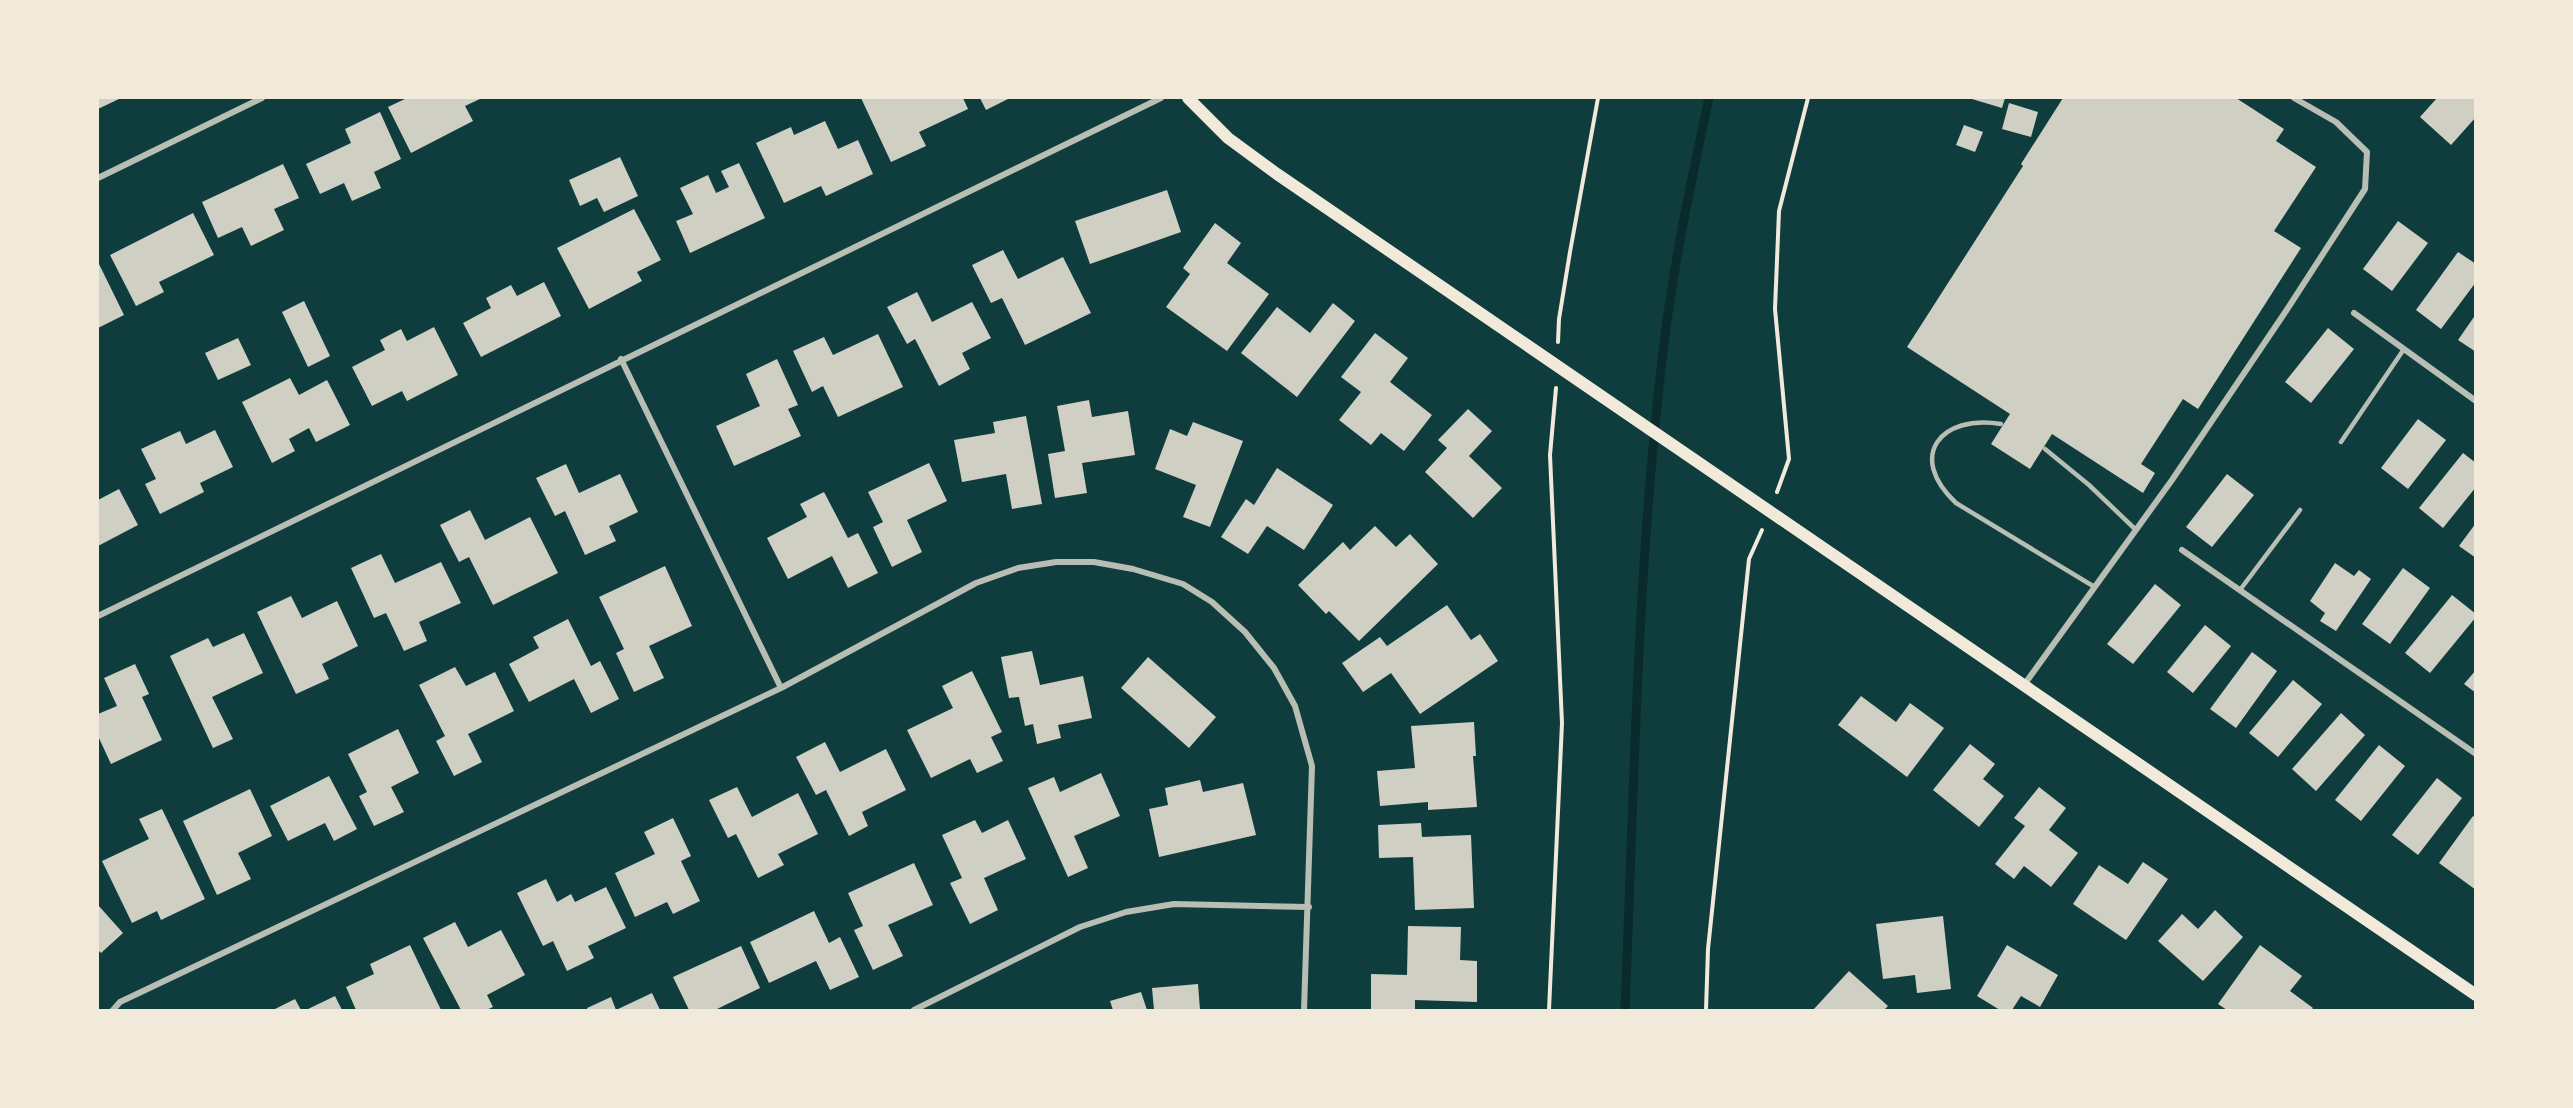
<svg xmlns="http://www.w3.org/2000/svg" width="2573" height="1108" font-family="Barlow,sans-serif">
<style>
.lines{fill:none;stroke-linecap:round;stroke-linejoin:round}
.stream{stroke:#0a2a2b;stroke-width:9}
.building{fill:#cfcfc3}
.path{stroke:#f1e9da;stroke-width:4}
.service{stroke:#b8beb3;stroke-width:4.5}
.minor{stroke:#b8beb3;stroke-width:6}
.secondary{stroke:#f1e9da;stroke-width:12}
</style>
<rect width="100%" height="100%" fill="#0f3d3e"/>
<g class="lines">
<path class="stream" d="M 1625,1010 C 1634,791 1637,570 1663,352 C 1673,266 1691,182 1709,98"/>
</g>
<path class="building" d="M 98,98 L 121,98 L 98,109 Z
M 407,98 L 482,98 L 465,106 L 473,121 L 411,153 L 388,107 Z
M 861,98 L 963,98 L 968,109 L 919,132 L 926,146 L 891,162 Z
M 980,98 L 1010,98 L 986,110 Z
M 1972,98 L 2005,98 L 2002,108 L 1972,99 Z
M 2063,98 L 2236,98 L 2284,129 L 2276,141 L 2316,167 L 2274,231 L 2301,248 L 2198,409 L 2183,399 L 2141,464 L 2155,473 L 2143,493 L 2052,434 L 2030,469 L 1991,444 L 2010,414 L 1907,347 L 2023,166 L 2021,164 Z
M 2437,98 L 2476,98 L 2476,117 L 2451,145 L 2420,117 Z
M 2009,103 L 2038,112 L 2031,137 L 2002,129 Z
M 380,112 L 401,159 L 374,172 L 381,188 L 352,201 L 344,183 L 320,194 L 306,164 L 351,143 L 345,129 Z
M 825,121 L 838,149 L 858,140 L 873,174 L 826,196 L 821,186 L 784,203 L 756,143 L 791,127 L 794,135 Z
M 1964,125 L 1983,132 L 1975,152 L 1956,145 Z
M 620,157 L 638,196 L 604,212 L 597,198 L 580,206 L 569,180 Z
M 739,163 L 765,218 L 690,253 L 676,221 L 693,214 L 680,188 L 708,175 L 716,193 L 729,187 L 721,171 Z
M 283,164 L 299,198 L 274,209 L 284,230 L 251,246 L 242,227 L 218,238 L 202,202 Z
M 1167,190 L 1181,232 L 1090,264 L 1075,221 Z
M 634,209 L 661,260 L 637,272 L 642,281 L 589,309 L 557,248 Z
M 193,213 L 214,255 L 159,282 L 164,292 L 136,306 L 110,255 Z
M 2398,221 L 2428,243 L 2392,291 L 2363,269 Z
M 1215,223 L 1241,243 L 1227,263 L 1269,294 L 1227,351 L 1166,307 L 1190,274 L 1183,268 Z
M 1003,250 L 1018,279 L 1063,257 L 1091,313 L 1025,345 L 1002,298 L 991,303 L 972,265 Z
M 2458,252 L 2476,264 L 2476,282 L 2441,329 L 2416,310 Z
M 98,262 L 124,315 L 98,328 Z
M 544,282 L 561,316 L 481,357 L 463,323 L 491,308 L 486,298 L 511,285 L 517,296 Z
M 917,292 L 932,322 L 972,302 L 991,338 L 962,353 L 970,369 L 939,386 L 915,339 L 907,344 L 887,307 Z
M 304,301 L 330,356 L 308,367 L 282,312 Z
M 1333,303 L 1355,321 L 1297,397 L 1241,353 L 1277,307 L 1310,333 Z
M 2476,314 L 2476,352 L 2458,340 Z
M 434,327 L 458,375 L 407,401 L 402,391 L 372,406 L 352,367 L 385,350 L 380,340 L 401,329 L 407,341 Z
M 2328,328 L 2354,349 L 2311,403 L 2285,382 Z
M 1375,333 L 1408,358 L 1390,382 L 1432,415 L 1404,451 L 1381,433 L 1371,445 L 1339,420 L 1361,392 L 1341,377 Z
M 878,334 L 903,387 L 838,417 L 823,386 L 812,392 L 793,351 L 824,337 L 833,355 Z
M 238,338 L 251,365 L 218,380 L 205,353 Z
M 777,359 L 798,405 L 788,409 L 801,436 L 734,466 L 716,426 L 760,406 L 746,374 Z
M 290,378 L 299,395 L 327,380 L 350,425 L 316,442 L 309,428 L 289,439 L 295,451 L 272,463 L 242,402 Z
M 1089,400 L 1092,417 L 1128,411 L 1135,455 L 1082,463 L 1087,493 L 1055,498 L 1048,454 L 1065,451 L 1057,406 Z
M 1468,409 L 1492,431 L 1469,456 L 1502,488 L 1473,518 L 1425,472 L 1447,448 L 1438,440 Z
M 1026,416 L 1042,504 L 1012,509 L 1006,474 L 962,482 L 954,440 L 995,433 L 993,422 Z
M 2418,419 L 2446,440 L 2408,489 L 2381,468 Z
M 1193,422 L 1243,441 L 1210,527 L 1183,517 L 1196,485 L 1155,469 L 1170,429 L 1187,436 Z
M 215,430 L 233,467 L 200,483 L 204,492 L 160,514 L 145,484 L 156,479 L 141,449 L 180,431 L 186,444 Z
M 2463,453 L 2476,463 L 2476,487 L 2443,528 L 2419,508 Z
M 929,463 L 947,501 L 907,520 L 922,552 L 892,567 L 873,527 L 883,522 L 868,492 Z
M 566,464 L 579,493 L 620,474 L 638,512 L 609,526 L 616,541 L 585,555 L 565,511 L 555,516 L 536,478 Z
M 1277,468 L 1333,505 L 1304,550 L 1267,526 L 1248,554 L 1221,537 L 1246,499 L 1254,505 Z
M 2227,474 L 2254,495 L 2212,547 L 2186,527 Z
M 119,489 L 138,525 L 98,546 L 98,500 Z
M 824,492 L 848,538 L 858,533 L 878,573 L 848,588 L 832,556 L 788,579 L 767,538 L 807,517 L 800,504 Z
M 470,510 L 485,540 L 530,517 L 558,573 L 493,605 L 469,557 L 459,562 L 440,525 Z
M 2476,523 L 2476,558 L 2459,546 Z
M 1375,526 L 1396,547 L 1410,534 L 1438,564 L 1359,641 L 1329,611 L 1326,614 L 1298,585 L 1343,542 L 1350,550 Z
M 381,554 L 395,583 L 441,562 L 461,603 L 419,622 L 427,641 L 404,651 L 386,613 L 374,618 L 351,568 Z
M 2335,563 L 2354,576 L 2359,570 L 2371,579 L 2336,631 L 2320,621 L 2325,613 L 2310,601 Z
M 665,566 L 692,626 L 649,646 L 664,678 L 634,692 L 616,653 L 624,649 L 599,597 Z
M 2403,568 L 2430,588 L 2390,644 L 2362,624 Z
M 2155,584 L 2181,605 L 2133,664 L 2107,644 Z
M 2452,595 L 2476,614 L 2476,617 L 2430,673 L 2405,653 Z
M 291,596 L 302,618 L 337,601 L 358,646 L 322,664 L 329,679 L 296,694 L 257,612 Z
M 1447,605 L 1471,640 L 1480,634 L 1498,661 L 1420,714 L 1391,673 L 1363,692 L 1342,663 L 1380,637 L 1387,646 Z
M 568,619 L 591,666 L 600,661 L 619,699 L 591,713 L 574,679 L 529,702 L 509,664 L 539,648 L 533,637 Z
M 2205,625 L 2231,646 L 2193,693 L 2167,672 Z
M 244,633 L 263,673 L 212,697 L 233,739 L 213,748 L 170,656 L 208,638 L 213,647 Z
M 1032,651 L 1040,685 L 1083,676 L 1092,718 L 1058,725 L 1061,738 L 1037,744 L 1033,724 L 1025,726 L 1019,697 L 1009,698 L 1001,657 Z
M 2252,652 L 2277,671 L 2236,728 L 2210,709 Z
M 1148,657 L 1216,717 L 1189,748 L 1121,688 Z
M 135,664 L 149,694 L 142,697 L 162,740 L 111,764 L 98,736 L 98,714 L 117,706 L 104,678 Z
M 455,667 L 466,686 L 495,672 L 514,711 L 468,734 L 482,762 L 454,776 L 436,741 L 445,736 L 419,685 Z
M 2476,670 L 2476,693 L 2464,684 Z
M 972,671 L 1002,732 L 991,737 L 1003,761 L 977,773 L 970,759 L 931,778 L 907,730 L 953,708 L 942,686 Z
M 2293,680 L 2322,704 L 2278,757 L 2249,733 Z
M 1861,696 L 1896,722 L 1910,703 L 1944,728 L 1907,777 L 1838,725 Z
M 2341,713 L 2365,735 L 2316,791 L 2292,769 Z
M 1474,722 L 1476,756 L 1473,756 L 1477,807 L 1428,810 L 1428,802 L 1380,806 L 1377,771 L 1415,768 L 1411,726 Z
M 398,729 L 419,773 L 391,787 L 404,812 L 374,826 L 359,796 L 367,792 L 348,754 Z
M 825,742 L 840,772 L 886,749 L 906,790 L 862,812 L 868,826 L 849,836 L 826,790 L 816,795 L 796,757 Z
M 1970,744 L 1995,764 L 1983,779 L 2004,796 L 1979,827 L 1933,790 Z
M 2379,745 L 2405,766 L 2361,821 L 2335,800 Z
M 1101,773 L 1120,816 L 1074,836 L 1088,868 L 1068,877 L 1028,788 L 1054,777 L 1060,792 Z
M 329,776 L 357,829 L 334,841 L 325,823 L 288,841 L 270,806 Z
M 2437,778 L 2462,798 L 2418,855 L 2392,835 Z
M 1200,780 L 1203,792 L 1243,783 L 1256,835 L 1159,857 L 1149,809 L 1168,805 L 1165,788 Z
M 737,787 L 752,817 L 798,793 L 818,834 L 778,854 L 784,865 L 758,878 L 736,834 L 728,838 L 709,800 Z
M 2039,787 L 2066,808 L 2049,830 L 2078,853 L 2051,887 L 2024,866 L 2014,879 L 1995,864 L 2025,826 L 2014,818 Z
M 250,789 L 272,836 L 238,853 L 251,879 L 217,895 L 183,821 Z
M 162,809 L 205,899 L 161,920 L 157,911 L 132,923 L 102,861 L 149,839 L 139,819 Z
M 2473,816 L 2476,818 L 2476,890 L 2439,863 Z
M 673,818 L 691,856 L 681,861 L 700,901 L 673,914 L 667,902 L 635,917 L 615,873 L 655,854 L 644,832 Z
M 975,820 L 982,833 L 1008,820 L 1026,859 L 984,878 L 998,910 L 970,924 L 950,883 L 962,878 L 942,835 Z
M 1421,823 L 1422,837 L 1471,835 L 1474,908 L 1415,910 L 1413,857 L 1379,858 L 1378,825 Z
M 2143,862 L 2168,879 L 2126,940 L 2073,904 L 2099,865 L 2128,884 Z
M 914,863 L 933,905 L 888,925 L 903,956 L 873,970 L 854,930 L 863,926 L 848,893 Z
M 546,879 L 557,902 L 571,894 L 575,902 L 606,887 L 626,928 L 588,946 L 594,958 L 567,971 L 553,941 L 543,946 L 517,893 Z
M 98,905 L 123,933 L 101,953 L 98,950 Z
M 2215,910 L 2243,937 L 2203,981 L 2158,941 L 2182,914 L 2198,929 Z
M 814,911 L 829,943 L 840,937 L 859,977 L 830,990 L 816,961 L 769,983 L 750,942 Z
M 1943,916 L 1951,989 L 1917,993 L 1915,975 L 1883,979 L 1876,924 Z
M 455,922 L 468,947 L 501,930 L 525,975 L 487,995 L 493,1007 L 486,1010 L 461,1010 L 423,938 Z
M 1408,926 L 1461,927 L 1460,960 L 1477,961 L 1477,1002 L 1415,1000 L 1415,1010 L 1371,1010 L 1371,974 L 1407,975 Z
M 410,945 L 441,1010 L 356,1010 L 346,987 L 374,974 L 370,964 Z
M 2007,945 L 2058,975 L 2040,1007 L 2021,996 L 2012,1010 L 2000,1010 L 1977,996 Z
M 2260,945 L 2302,976 L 2290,991 L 2313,1008 L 2311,1010 L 2227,1010 L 2218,1004 Z
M 741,946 L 760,988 L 715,1010 L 689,1010 L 673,977 Z
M 1849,971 L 1888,1006 L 1884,1010 L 1813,1010 Z
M 1198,984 L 1200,1010 L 1154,1010 L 1152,988 Z
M 1141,992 L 1147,1010 L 1113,1010 L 1110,1001 Z
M 652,993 L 660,1010 L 588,1010 L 587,1008 L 611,997 L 616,1010 Z
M 335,996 L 342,1010 L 306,1010 Z
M 295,999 L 301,1010 L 273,1010 Z"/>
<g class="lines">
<path class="path" d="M 1558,342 L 1559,319 L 1570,252 L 1598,98
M 1777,492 L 1789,459 L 1775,309 L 1779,211 L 1808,98
M 1549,1010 L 1562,723 L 1550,455 L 1556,388
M 1706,1010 L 1708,949 L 1749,559 L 1762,530"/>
<path class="service" d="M 2001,424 C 1941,414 1906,456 1956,503 L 2093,586
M 2341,442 L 2404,349
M 2045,449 L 2089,485 L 2135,529
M 2240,590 L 2300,510"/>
<path class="minor" d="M 98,178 L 262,98
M 2354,313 L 2476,401
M 621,359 L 781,688
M 2182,550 L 2476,754
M 98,616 L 1161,98
M 2024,685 L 2172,480 L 2286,311 L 2365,189 L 2367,152 L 2336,122 L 2294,98
M 113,1010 L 120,1002 L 781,688 L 976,583 L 1018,568 L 1056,562 L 1094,562 L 1133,569 L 1183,584 L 1212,602 L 1245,632 L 1274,668 L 1295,706 L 1312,766 L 1304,1010
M 914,1010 L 1080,927 L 1126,912 L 1174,904 L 1309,907"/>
<path class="secondary" d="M 1188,98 L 1228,138 L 1277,174 L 2476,995"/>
</g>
<rect width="2573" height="1108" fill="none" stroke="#f1e9da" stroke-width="198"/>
</svg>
